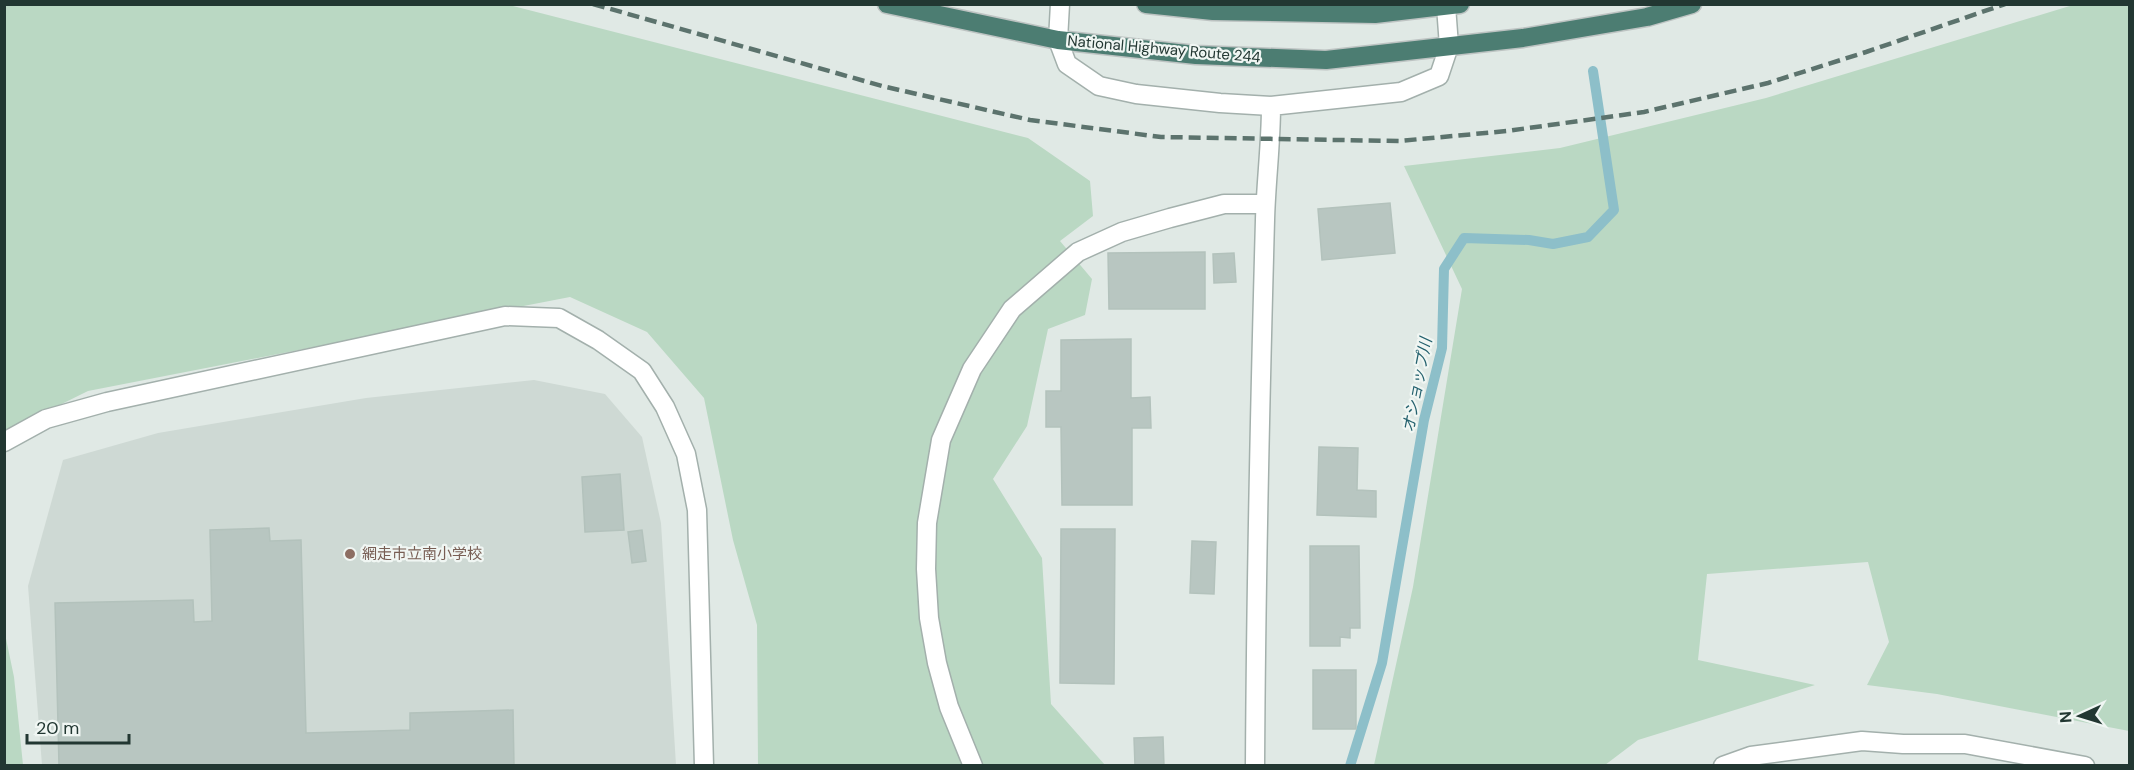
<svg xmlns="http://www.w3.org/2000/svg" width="2134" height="770" font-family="'DM Sans','Noto Sans JP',sans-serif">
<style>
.built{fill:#ced9d4}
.green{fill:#bad8c3}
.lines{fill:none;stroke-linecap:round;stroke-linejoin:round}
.stream{stroke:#8dbfc9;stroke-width:10}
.building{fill:#b8c6c1;stroke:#b3c2bc;stroke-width:1.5}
.minor-casing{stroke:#a3b0ac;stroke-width:21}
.tertiary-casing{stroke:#a3b0ac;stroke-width:21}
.trunk-casing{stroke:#bdc3c2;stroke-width:21}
.minor{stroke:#fff;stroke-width:18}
.tertiary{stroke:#fff;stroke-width:18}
.trunk{stroke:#4c7d72;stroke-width:18}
.rail{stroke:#5c736d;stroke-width:4.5;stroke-dasharray:12 6;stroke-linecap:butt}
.education-dot{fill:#8d6e63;stroke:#f0f6f3;stroke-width:2}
.labels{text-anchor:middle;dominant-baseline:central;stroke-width:4.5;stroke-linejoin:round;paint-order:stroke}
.street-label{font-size:15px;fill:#223732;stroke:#f0f6f3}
.education-label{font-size:15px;fill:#785e54;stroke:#f0f6f3;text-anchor:start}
.water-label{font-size:16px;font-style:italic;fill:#23606d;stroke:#f0f6f3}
</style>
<rect width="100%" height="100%" fill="#e0e9e5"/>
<path class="built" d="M 534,380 L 605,394 L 642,437 L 661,523 L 676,765 L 42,765 L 28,586 L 63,460 L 158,433 L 366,398 Z"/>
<path class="green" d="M 5,5 L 509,5 L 1028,138 L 1090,181 L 1093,216 L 1060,241 L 1092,279 L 1085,315 L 1048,329 L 1027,426 L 993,479 L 1042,558 L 1051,704 L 1105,765 L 758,765 L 757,625 L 733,540 L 704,398 L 647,332 L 570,297 L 88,391 L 5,432 Z
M 2073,5 L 2129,5 L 2129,731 L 1937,694 L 1867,685 L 1889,642 L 1868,562 L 1707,574 L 1698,660 L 1815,685 L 1638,740 L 1605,765 L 1374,765 L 1413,587 L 1462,289 L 1404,166 L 1560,148 L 1766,98 Z
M 4,629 L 14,677 L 23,765 L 5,765 Z"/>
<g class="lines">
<path class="stream" d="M 1350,766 L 1382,663 L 1424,420 L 1442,348 L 1444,269 L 1464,238 L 1529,240 L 1553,244 L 1588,237 L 1614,210 L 1593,71"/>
</g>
<path class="building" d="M 1390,203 L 1395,253 L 1322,260 L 1318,209 Z
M 1205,252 L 1205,309 L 1109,309 L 1108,253 Z
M 1234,253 L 1236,282 L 1214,283 L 1213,254 Z
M 1131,339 L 1131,398 L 1150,397 L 1151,428 L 1132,428 L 1132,505 L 1062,505 L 1061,427 L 1046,427 L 1046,391 L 1061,391 L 1061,340 Z
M 1319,447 L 1358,448 L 1357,490 L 1376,491 L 1376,517 L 1317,515 Z
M 620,474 L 624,530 L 585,532 L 582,477 Z
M 269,528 L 270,541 L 301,540 L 306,733 L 410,730 L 410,713 L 513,710 L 514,766 L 59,766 L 55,603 L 193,600 L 194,622 L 212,621 L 210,530 Z
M 1061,529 L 1115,529 L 1114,684 L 1060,683 Z
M 642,530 L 646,561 L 632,563 L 628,532 Z
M 1192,541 L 1216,542 L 1214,594 L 1190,593 Z
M 1310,546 L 1359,546 L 1360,628 L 1350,628 L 1350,638 L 1340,637 L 1340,646 L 1310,646 Z
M 1313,670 L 1356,670 L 1356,729 L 1313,729 Z
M 1163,737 L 1164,766 L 1135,766 L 1134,738 Z"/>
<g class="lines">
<g class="minor-casing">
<path id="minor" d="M 4,442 L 46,419 L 107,402 L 505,316 L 559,318 L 598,340 L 642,371 L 665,407 L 686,454 L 697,510 L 704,766
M 973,766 L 949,707 L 937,663 L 929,618 L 926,569 L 927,523 L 941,440 L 972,369 L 1012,309 L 1078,252 L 1122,232 L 1170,218 L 1224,204 L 1265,204
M 1723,766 L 1751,756 L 1862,741 L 1903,744 L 1965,744 L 2085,766"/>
</g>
<g class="tertiary-casing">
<path id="tertiary" d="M 1060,4 L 1058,40 L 1067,64 L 1099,86 L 1136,94 L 1220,103 L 1271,106 L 1401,92 L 1439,76 L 1449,46 L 1446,6
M 1255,766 C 1256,583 1260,402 1265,220 C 1266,182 1271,144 1271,106"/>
</g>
<g class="trunk-casing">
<path id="trunk" d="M 887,4 L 1058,40 L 1196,55 L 1326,60 L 1523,38 L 1647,17 L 1692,4
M 1146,4 L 1213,11 L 1375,14 L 1460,4"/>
</g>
<use href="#minor" class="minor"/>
<use href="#tertiary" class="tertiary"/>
<use href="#trunk" class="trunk"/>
<path class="rail" d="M 593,4 L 882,86 L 1030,120 L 1161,137 L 1399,141 L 1507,131 L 1644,112 L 1768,83 L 1866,52 L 2005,4"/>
</g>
<circle class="education-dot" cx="350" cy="554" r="6"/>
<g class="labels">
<g class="street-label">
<text transform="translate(1164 49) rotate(5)">National Highway Route 244</text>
</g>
<g class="education-label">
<text x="362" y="554">網走市立南小学校</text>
</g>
<g class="water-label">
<text transform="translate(1417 385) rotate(-79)">オショップ川</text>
</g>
</g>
<rect width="2134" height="770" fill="none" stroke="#223732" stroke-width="12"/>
<g transform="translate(2080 716) rotate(266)" stroke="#f0f6f3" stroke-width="4.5" paint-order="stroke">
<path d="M0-4.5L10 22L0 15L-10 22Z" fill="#223732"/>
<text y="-9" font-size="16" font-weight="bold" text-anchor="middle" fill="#223732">N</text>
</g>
<path d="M27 734v9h102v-9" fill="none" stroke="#223732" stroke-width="3"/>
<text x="36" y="734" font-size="18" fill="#223732" stroke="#f0f6f3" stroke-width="4.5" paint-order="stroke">20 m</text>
</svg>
